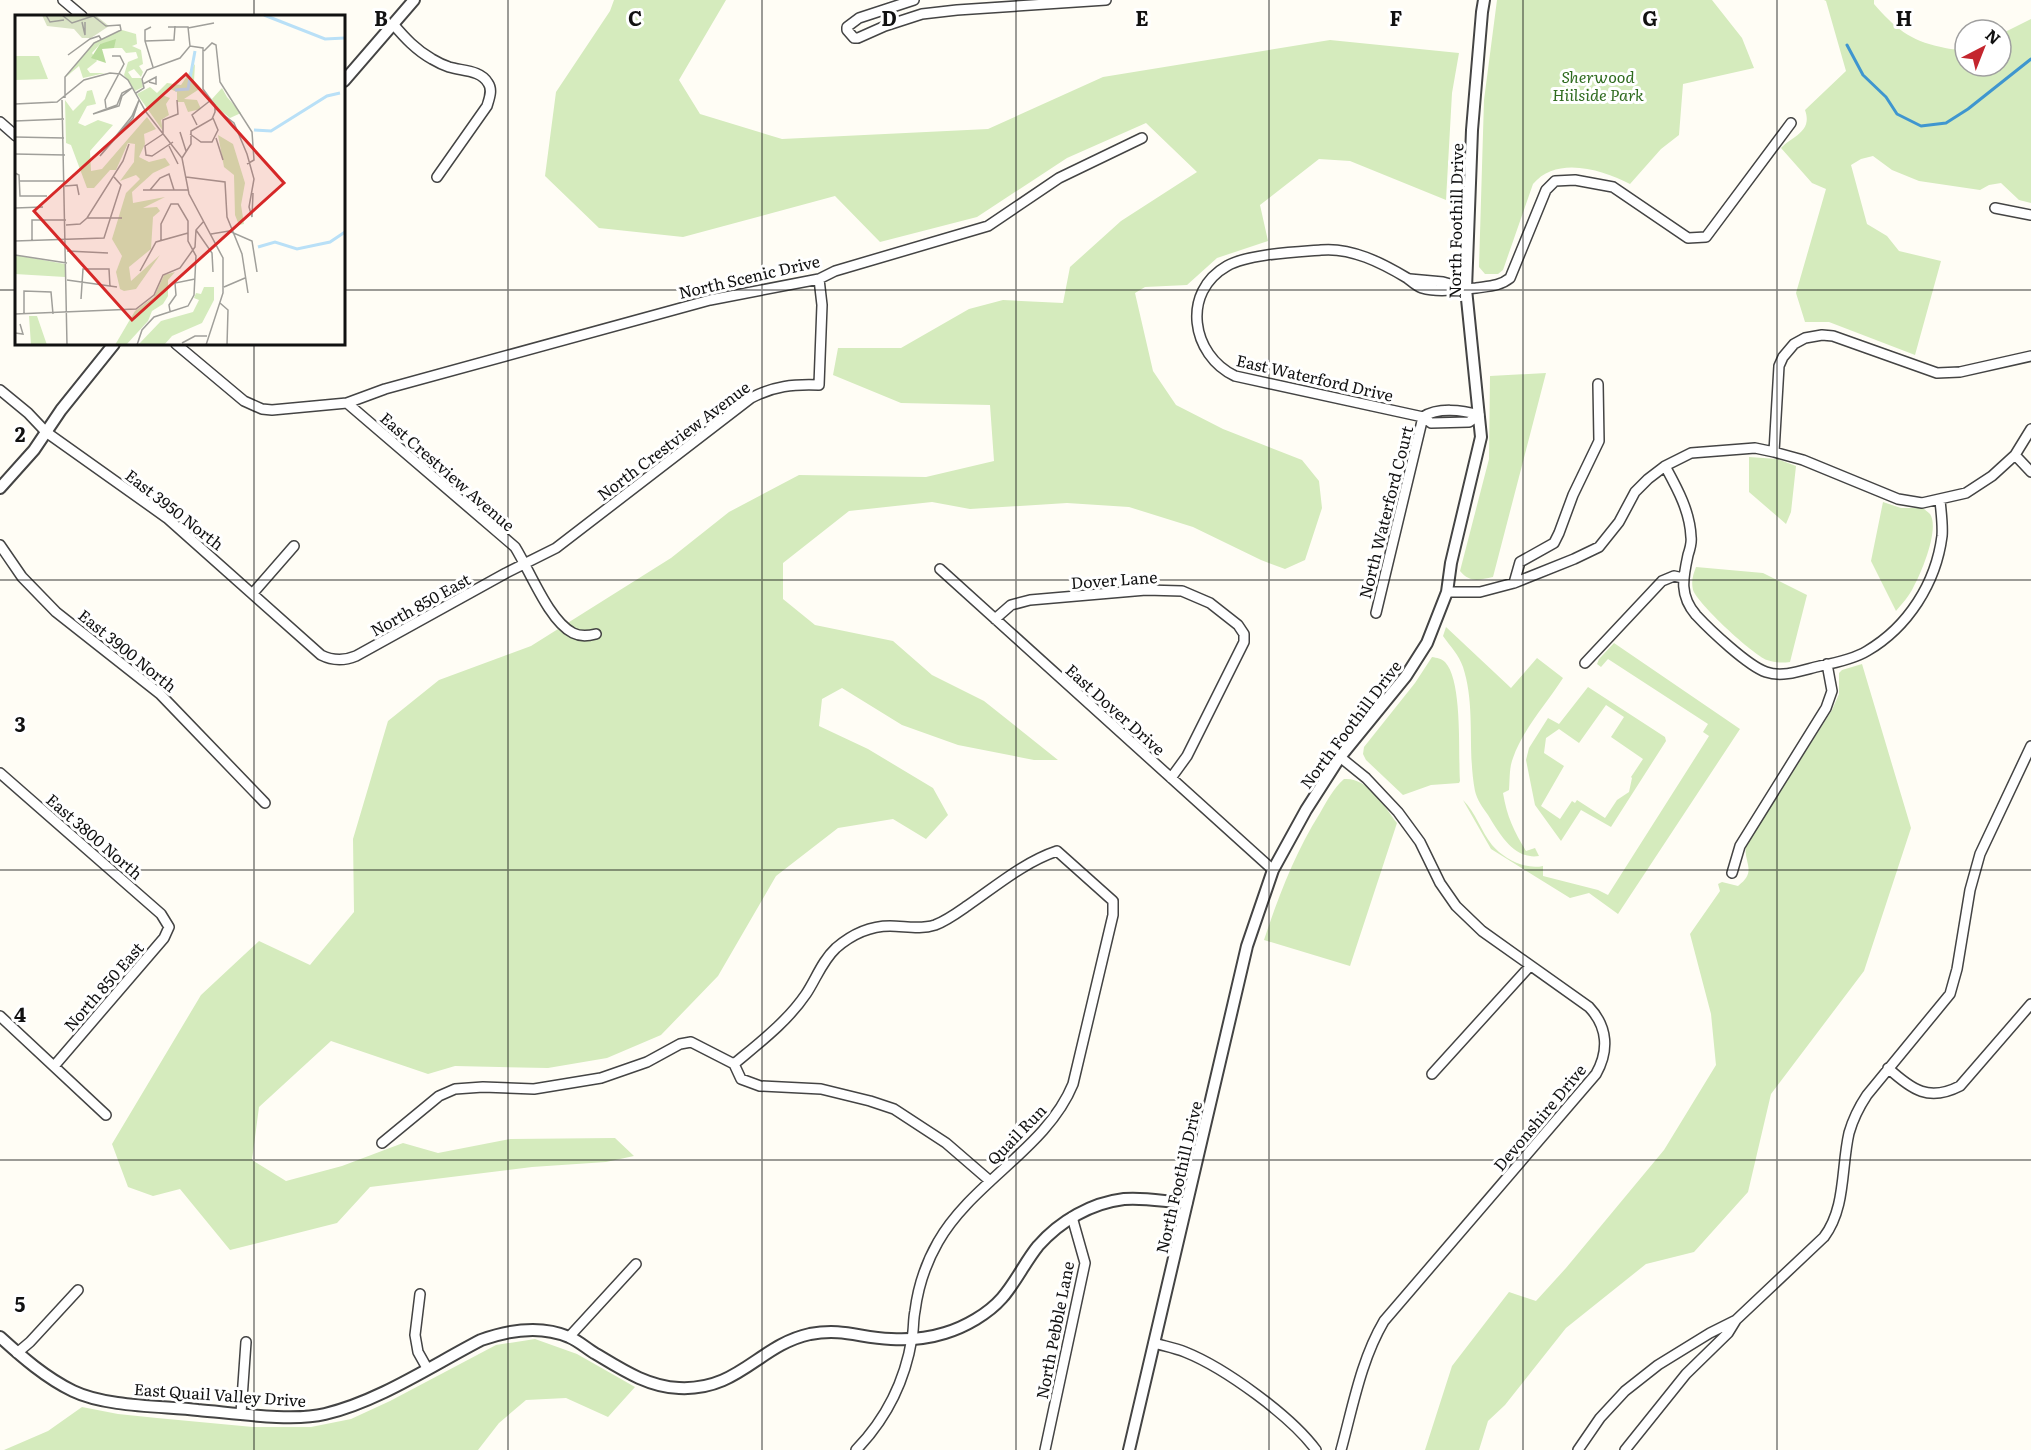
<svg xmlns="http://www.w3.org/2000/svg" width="2031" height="1450" font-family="Literata,serif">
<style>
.green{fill:#d5ebbd;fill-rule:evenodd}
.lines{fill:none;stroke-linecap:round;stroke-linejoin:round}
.stream{stroke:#3f96cf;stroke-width:3}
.minor-casing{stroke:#444;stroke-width:12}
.tertiary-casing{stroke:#444;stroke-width:14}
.minor{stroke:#fff;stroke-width:9}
.tertiary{stroke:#fff;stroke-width:10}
.grid{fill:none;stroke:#111;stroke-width:1.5;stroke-opacity:0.55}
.labels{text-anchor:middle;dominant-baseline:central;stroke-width:6;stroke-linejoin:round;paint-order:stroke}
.park-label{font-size:16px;font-style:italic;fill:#2f6b1f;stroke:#fff}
.street-label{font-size:16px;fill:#111;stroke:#fff}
.inset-river{fill:none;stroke:#b9e0f7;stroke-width:3}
.inset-road{fill:none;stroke:#a09f9a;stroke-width:1.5}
.view{fill:#d62828;fill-opacity:0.15;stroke:#d62828;stroke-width:3}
.inset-edge{fill:none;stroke:#111;stroke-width:3}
.grid-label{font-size:20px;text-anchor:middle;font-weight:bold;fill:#111;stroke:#fff;stroke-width:6;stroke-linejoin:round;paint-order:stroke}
</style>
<rect width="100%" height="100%" fill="#fffdf5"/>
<path class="green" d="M 614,0 L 726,0 L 679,80 L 700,114 L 782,139 L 988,129 L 1103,77 L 1330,40 L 1459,53 L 1452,93 L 1446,200 L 1350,161 L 1319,159 L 1260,205 L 1268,241 L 1217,258 L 1187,285 L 1145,287 L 1135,293 L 1153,371 L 1176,405 L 1223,429 L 1302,460 L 1319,481 L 1322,508 L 1305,560 L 1285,569 L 1261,560 L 1193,527 L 1129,507 L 1067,503 L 970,509 L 932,502 L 849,511 L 783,563 L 783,599 L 815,625 L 893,641 L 932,675 L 984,701 L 1058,760 L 1034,760 L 958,745 L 902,725 L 842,688 L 822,699 L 819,726 L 868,749 L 933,788 L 948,815 L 926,839 L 893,819 L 838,828 L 776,876 L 718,976 L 661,1035 L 607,1058 L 548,1068 L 455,1066 L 428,1074 L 331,1041 L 259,1107 L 252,1160 L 286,1181 L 342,1166 L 403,1143 L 438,1153 L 510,1139 L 615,1138 L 634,1156 L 606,1162 L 532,1167 L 370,1187 L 337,1223 L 230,1250 L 180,1189 L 153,1196 L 128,1187 L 112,1144 L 201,995 L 259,941 L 310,965 L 354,912 L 353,839 L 388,721 L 439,680 L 531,646 L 671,558 L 729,512 L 799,475 L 926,477 L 994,461 L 990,405 L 901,403 L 833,375 L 838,348 L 901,348 L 969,309 L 1003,300 L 1063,303 L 1070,267 L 1121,221 L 1197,172 L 1146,123 L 1067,158 L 977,217 L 880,242 L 835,196 L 683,237 L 599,228 L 545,176 L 556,92 L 610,11 Z
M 1497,0 L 1712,0 L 1742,38 L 1754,68 L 1683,84 L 1679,135 L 1661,149 L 1630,184 C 1603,170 1557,155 1533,184 L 1503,270 L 1498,274 L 1485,274 L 1479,267 L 1484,100 Z
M 1824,0 L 1874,0 L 1874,4 C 1894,27 1910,41 1941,47 C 1950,49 1957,51 1965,48 L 1965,66 L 2001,66 L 2001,34 L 2031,19 L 2031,203 L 2019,200 L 2001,183 L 1989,185 L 1980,190 L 1919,181 L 1892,170 L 1873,156 L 1861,159 L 1851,165 L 1867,224 L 1887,236 L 1899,251 L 1941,261 L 1915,355 L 1829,322 L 1805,322 L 1796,293 L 1826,189 L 1812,183 L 1781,148 C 1792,136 1813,132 1805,110 L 1846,71 L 1826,1 Z
M 1546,373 L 1493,577 C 1479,580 1470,583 1460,571 L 1489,459 L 1490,376 Z
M 1749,457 L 1777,459 L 1796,466 L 1791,512 L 1786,524 L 1749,492 Z
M 1883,502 L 1901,508 L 1923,508 C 1925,510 1928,512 1930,514 C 1940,529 1921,574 1913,588 C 1909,596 1902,604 1896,611 L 1871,561 Z
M 1696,567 L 1763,573 L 1807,595 L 1790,662 C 1782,663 1775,663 1767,660 C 1753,655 1697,603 1693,590 C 1691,581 1693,575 1696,567 Z
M 1446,627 L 1511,688 L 1537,658 L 1563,678 C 1547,703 1523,729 1513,758 C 1509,768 1510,779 1509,790 L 1503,793 C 1507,817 1514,831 1526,851 L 1535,848 L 1539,856 C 1514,860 1499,833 1488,815 C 1483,808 1477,800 1475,791 C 1467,750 1476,707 1463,667 C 1459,655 1450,646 1443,636 Z
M 1614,643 L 1740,729 L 1618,914 L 1589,893 L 1570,898 L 1491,849 L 1463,800 C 1476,813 1481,831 1492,845 C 1504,859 1525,870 1543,866 L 1543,876 L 1598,890 L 1608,895 L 1709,736 L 1703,732 L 1708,724 L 1608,659 L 1601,667 L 1597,664 L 1599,659 Z
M 1432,657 C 1437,658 1441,658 1445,662 C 1463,681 1458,754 1460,781 L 1459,783 L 1431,785 L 1403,795 L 1366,760 L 1363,754 L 1364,747 L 1415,683 Z
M 1862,664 L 1911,828 L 1864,971 L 1771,1094 L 1748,1192 L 1694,1252 L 1646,1264 L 1566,1328 L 1505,1405 L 1488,1421 L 1479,1450 L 1425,1450 L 1452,1366 L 1509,1292 L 1536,1301 L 1566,1268 L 1664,1150 L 1716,1065 L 1711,1014 L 1690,934 L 1720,891 L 1718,884 L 1722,882 L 1738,886 C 1758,871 1743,863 1746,845 L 1832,710 L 1839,694 L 1839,673 L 1842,670 Z
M 1588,687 L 1665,737 L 1666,741 L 1611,827 L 1581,810 L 1561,841 L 1535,805 L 1526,760 L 1529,748 L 1548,718 L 1559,724 ZM 1606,705 L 1624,717 L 1611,737 L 1643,759 L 1631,777 L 1632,778 L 1629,792 L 1617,800 L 1605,818 L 1577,800 L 1575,803 L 1572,801 L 1560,819 L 1541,806 L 1564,766 L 1544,753 L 1546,738 L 1559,729 L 1579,743 Z
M 1344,779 C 1368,777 1384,806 1397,823 L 1350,966 L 1264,940 C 1279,895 1295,853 1320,813 C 1327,801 1333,789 1344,779 Z
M 535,1339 L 577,1354 L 635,1387 L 608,1417 L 566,1398 L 526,1400 L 499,1423 L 478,1450 L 4,1450 L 48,1431 L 82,1407 L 118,1414 L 157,1418 L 253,1427 L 311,1427 L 351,1419 L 390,1401 L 496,1345 Z"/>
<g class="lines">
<path class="stream" d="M 1847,45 L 1863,75 L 1886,97 L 1897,114 L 1921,126 L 1946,123 L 1968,109 L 2031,59"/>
<g class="minor-casing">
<path id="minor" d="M 63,0 L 82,16
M 914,0 L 859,18 L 847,27 L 847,30 L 854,38 L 858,38 L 885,26 L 922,14 L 957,10 L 1106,0
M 393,24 C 405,38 416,50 432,59 C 437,62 443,65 449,67 C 462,71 481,70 488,83 C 493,90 489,99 487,106 L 437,177
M 0,122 L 16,136
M 1995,208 L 2031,215
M 1410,279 L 1443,282 L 1461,287
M 176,344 L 244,401 L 262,409 L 272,410 L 347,403 L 385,389 L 710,300 L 819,279 L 835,271 L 988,226 L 1059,178 L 1142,138
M 0,390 L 28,413 L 46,432 L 167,518 L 321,655 C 333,661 344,661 356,656 L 506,573 L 556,548 L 751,398 C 774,386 793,384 819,385 L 822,305 L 819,279
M 347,403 L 515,547 C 530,571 549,621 573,633 C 581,637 588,636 596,634
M 1479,415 L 1469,422 L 1431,423 L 1423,417 L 1235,376 C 1191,355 1181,292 1227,266 C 1248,254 1296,252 1321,250 C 1351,247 1382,263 1407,278 C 1411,281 1416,286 1422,288 C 1439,293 1459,289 1476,288 C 1490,286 1500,286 1510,278 L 1546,190 L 1555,181 L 1575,180 L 1613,187 L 1688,238 L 1706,237 L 1791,123
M 1423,417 C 1438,407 1462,410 1479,415
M 1774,452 L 1779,366 L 1783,357 L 1794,344 L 1805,338 L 1822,335 L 1833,336 L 1937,373 L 1960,372 L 2031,356
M 2015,455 L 2031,472
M 1665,466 C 1677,488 1690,511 1691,537 C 1692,543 1690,549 1688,555 C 1683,578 1679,595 1696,615 C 1710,630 1748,666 1766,672 C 1783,678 1803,670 1820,666 C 1835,663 1854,659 1867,651 C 1908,627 1936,583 1942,536 C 1943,525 1941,512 1940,500
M 0,545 L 22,577 L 56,612 L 160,694 L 265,803
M 940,569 L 1273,870
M 1514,583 L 1520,562 L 1554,543 L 1559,533 L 1573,495 L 1599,441 L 1598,384
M 1447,592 L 1480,592 L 1514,583 L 1574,559 L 1599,547 L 1619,522 L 1635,492 L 1648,479 L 1665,466 L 1691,453 L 1755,448 L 1774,452 L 1803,460 L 1898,499 L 1922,503 L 1966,493 L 1992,476 L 2015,455 L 2031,429
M 253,593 L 294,546
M 1376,613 L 1423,417
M 995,619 L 1011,605 L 1030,600 L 1146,590 L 1182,591 L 1210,603 L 1238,625 L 1244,634 L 1244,642 L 1187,756 L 1171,778
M 1585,663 L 1662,581 L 1674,576 L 1683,578
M 1340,757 L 1366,778 L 1398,812 L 1420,842 L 1440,883 L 1456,906 L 1482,931 L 1589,1007 C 1608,1027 1609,1051 1596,1074 L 1384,1321 C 1361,1360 1353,1406 1341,1450
M 0,773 L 161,914 L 169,927 L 164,938 L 55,1065
M 1732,873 L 1740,846 L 1826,708 L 1832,691 L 1827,664
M 0,1016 L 106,1115
M 734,1064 C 759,1043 787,1022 806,994 C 816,979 822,961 836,948 C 851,935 870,926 890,926 C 905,926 920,930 935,925 C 946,921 957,913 967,906 C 995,887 1024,862 1057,851 L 1113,901 L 1113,915 L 1073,1084 C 1047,1148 972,1182 938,1242 C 926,1263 918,1287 915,1311 C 913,1320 914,1329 912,1338 C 905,1381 886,1419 856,1450
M 734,1064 L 741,1079 L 760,1086 L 821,1089 L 870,1101 L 894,1109 L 946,1143 L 990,1181
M 1888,1068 C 1912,1090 1929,1102 1960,1086 L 2031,1004
M 1432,1074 L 1530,966
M 382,1143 L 439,1096 L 455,1089 L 483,1087 L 534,1089 L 601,1078 L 647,1062 L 680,1044 L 691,1042 L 734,1064
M 420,1294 L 415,1335 L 418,1352 L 427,1368
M 569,1337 L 636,1264
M 1154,1343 C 1164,1346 1175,1348 1185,1352 C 1225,1368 1291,1416 1316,1450
M 17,1353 L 30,1342 L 78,1290
M 241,1413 L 246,1342
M 1045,1450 L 1085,1263 L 1072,1217
M 1578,1450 L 1600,1418 L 1625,1391 L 1658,1365 L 1710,1333 L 1736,1320 L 1824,1237 C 1846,1208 1841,1168 1849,1133 C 1853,1119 1859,1107 1867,1095 L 1950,994 L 1957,969 L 1970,890 L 1980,854 L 2031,746
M 1625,1450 L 1686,1374 L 1728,1333 L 1736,1320"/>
</g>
<g class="tertiary-casing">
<path id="tertiary" d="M 344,81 L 414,0
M 0,488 L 34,450 L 61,410 L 114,344
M 0,1337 C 22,1357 46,1378 73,1391 C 106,1407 162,1406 198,1410 C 234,1413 292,1422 325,1414 C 379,1401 431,1366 481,1340 C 509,1330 541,1325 569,1337 C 579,1341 587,1349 596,1354 C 621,1369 648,1387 679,1388 C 739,1391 759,1345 810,1334 C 844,1328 860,1338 891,1339 C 908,1340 929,1338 945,1333 C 965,1327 988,1314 1002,1298 C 1016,1282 1025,1262 1038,1246 C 1060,1221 1091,1203 1124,1199 C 1145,1197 1166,1202 1187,1203
M 1129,1450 L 1247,946 L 1273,870 L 1306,810 L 1340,757 L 1406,676 L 1427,643 L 1447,592 L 1451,563 L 1481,437 L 1466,289 L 1472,130 L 1482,12 L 1484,0"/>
</g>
<use href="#minor" class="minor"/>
<use href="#tertiary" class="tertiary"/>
</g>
<path class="grid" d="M 254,0 L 254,16M 508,0 L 508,1450M 762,0 L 762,1450M 1016,0 L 1016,1450M 1269,0 L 1269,1450M 1523,0 L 1523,1450M 1777,0 L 1777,1450M 0,290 L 16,290M 344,290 L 2031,290M 254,344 L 254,1450M 0,580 L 2031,580M 0,870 L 2031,870M 0,1160 L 2031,1160"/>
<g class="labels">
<g class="park-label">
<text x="1598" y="76">Sherwood<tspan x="1598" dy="18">Hiilside Park</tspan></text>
</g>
<g class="street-label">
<text transform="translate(1455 221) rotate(-89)">North Foothill Drive</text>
<text transform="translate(749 276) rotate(-13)">North Scenic Drive</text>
<text transform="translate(1315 377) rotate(13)">East Waterford Drive</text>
<text transform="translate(673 440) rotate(-37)">North Crestview Avenue</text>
<text transform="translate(448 471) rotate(41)">East Crestview Avenue</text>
<text transform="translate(175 509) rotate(38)">East 3950 North</text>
<text transform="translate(1385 512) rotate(-76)">North Waterford Court</text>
<text transform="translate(1114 579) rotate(-4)">Dover Lane</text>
<text transform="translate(420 604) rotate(-29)">North 850 East</text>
<text transform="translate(128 650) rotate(39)">East 3900 North</text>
<text transform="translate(1116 709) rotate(42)">East Dover Drive</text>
<text transform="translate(1350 724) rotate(-53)">North Foothill Drive</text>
<text transform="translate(95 836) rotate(41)">East 3800 North</text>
<text transform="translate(103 986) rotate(-49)">North 850 East</text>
<text transform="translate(1539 1117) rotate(-50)">Devonshire Drive</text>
<text transform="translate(1016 1134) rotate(-46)">Quail Run</text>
<text transform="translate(1178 1177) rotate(-77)">North Foothill Drive</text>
<text transform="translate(1054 1330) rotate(-79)">North Pebble Lane</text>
<text transform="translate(220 1394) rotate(4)">East Quail Valley Drive</text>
</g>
</g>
<g transform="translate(15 15)">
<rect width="330" height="330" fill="#fffdf5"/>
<path d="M 107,15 L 121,19 L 122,29 L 117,31 L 126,35 L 128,49 L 124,51 L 128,57 L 126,62 L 119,54 L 113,57 L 117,63 L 126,63 L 128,72 L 120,76 L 109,60 L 113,47 L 123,43 L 121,37 L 111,38 L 107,33 L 99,33 L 97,27 L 85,29 L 77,38 L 82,46 L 72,54 L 75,58 L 90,58 L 68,63 L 64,51 L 51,62 L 79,27 ZM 0,41 L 24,41 L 33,64 L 0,65 ZM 180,49 L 179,66 L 186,73 L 169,84 L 182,85 L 186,94 L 173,97 L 169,87 L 162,87 L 162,77 L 155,74 L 147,80 L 155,83 L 151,89 L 154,100 L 146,105 L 148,116 L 122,79 L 135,72 L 142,78 L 152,68 L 166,70 ZM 207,73 L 212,82 L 226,98 L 215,103 L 201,92 L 197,84 ZM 77,75 L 81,89 L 72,91 L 63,108 L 70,111 L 83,105 L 98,110 L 75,136 L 76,156 L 87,154 L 132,102 L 141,114 L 129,119 L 130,129 L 124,142 L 134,147 L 150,143 L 155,150 L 138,158 L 117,177 L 118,188 L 150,182 L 128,193 L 142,192 L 145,196 L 138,202 L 136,234 L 114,252 L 116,266 L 145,240 L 121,274 L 109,276 L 105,274 L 101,257 L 107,241 L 97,224 L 111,178 L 125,164 L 121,160 L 105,166 L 119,147 L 120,129 L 113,128 L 101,155 L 95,155 L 79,173 L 72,173 L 56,130 L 51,128 L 50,85 L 58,96 L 70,84 L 72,76 ZM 203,120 L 218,129 L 230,168 L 226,190 L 229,209 L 224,210 L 220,200 L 219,160 L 209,152 ZM 0,240 L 50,249 L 50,262 L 0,259 ZM 160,257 L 153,265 L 153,281 L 148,289 L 137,296 L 133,306 L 111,330 L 100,330 L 120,296 L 139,282 L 149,260 ZM 189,272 L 199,272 L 199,285 L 187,308 L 157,321 L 149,330 L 123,330 L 146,306 L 178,297 L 184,285 L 179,283 L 181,278 L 186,279 ZM 14,301 L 22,301 L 32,330 L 16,330 Z" fill="#d5ebbd"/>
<path d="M 101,24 L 99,33 L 87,34 L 91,48 L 76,43 L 85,29 Z" fill="#b9dc9c"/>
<path d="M 27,0 L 80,0 L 94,11 L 76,23 L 67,23 L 59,14 L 32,11 Z" fill="#d9e3c4"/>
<path class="inset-river" d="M 249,0 L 310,24 L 330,23M 160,75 L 173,74 L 180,36M 239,115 L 256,116 L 312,81 L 325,78M 243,232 L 260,227 L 282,234 L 315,227 L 330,217"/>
<path class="inset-road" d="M 31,0 L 35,7 L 49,5M 47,0 L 57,8 L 78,1M 67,7 L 70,20 L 70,7M 136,12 L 130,15 L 130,26 L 138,52M 153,12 L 173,12 L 175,31M 173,13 L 199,8M 130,26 L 159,25 L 160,11M 189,36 L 197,28 L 201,30 L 205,67 L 237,117 L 239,145 L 232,149M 53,40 L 75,24 L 84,21 L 86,24M 128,69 L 141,62 L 141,69 L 134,67M 117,73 L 107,81 L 104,91 L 78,99 L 102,90 L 107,78 ZM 121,78 L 129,73 L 127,64 L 132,55 L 165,43 L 175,31 L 188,33 L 188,74 L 200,90 L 200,97 L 197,104 L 176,116 L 176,129 L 167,143M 50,83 L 50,62 L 79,28 L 106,15 L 105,10 L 91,11 L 77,0M 47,85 L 52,330M 124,85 L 118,103 L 85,141 L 117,101 ZM 0,89 L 42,87 L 69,65 L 95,58 L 105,59 L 113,65 L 131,97 L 167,143 L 174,179 L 208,243 L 208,278 L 191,330M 91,93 L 90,85 L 109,49 L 105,41 L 97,41M 201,94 L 219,108 L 232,139 L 239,164 L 234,192 L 237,202 L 238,178M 0,106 L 49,104M 182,110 L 177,100 L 196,85M 165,117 L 171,136M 148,119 L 130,131 L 131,140 L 137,141 L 158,127M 148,119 L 148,105 L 163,99 L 162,85M 175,119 L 186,127 L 197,127 L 203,115 L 198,103M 0,122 L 49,123M 201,123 L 208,145M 154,131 L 163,149M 0,139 L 50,140M 0,158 L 4,160 L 5,181 L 32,181M 171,162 L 210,167 L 212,202 L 227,239 L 233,278M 4,166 L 50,166M 50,171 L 62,170 L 64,180M 128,175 L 173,175M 135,175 L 145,163 L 154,159 L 159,175M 0,193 L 28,192M 72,203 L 107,203M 51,210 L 65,209 L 72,203 L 108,146 L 114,129M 181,215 L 197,238 L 198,257M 196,219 L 214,216 L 237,226 L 242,257M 0,226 L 89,223 L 106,170 L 99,162M 17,226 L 17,205 L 51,205M 52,236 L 93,238M 0,240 L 52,248M 125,256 L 141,227 L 173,218M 52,265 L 102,272M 209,272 L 230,263M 66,284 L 68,254 L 94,254 L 95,272M 205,288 L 213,295 L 212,330M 155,296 L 154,290 L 161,280 L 160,268 L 180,264M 0,299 L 121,294 L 139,280 L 148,260 L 165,253 L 180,232 L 181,215 L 189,206M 9,299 L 9,276 L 36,277 L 38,299M 0,318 L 8,319 L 5,309M 167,328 L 180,321 L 192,321M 122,330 L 127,315 L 139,302 L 173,291 L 179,280 L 181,241 L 173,226 L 173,206 L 163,189 L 156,189 L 146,209 L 146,226"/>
<path class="view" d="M 171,59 L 269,168 L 117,305 L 19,196 Z"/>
<rect width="330" height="330" class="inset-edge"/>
</g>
<g class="grid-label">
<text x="381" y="26">B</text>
<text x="635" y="26">C</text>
<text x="889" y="26">D</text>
<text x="1142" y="26">E</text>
<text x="1396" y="26">F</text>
<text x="1650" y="26">G</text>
<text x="1904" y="26">H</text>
<text x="20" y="442">2</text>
<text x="20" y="732">3</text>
<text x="20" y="1022">4</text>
<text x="20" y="1312">5</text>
</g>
<g transform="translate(1983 48) rotate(42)"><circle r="28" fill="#ffffff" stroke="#a0a0a0" stroke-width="1.5"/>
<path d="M0-4.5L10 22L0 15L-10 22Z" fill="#c4262e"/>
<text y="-9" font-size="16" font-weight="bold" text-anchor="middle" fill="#111111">N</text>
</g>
</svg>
